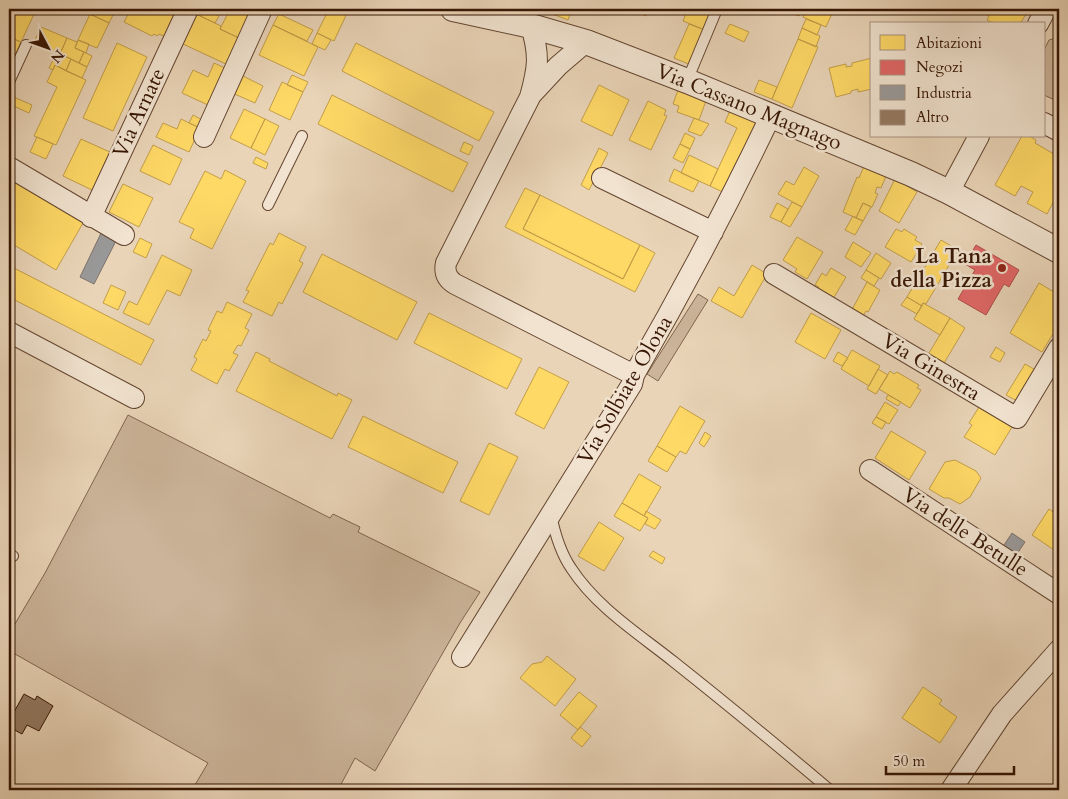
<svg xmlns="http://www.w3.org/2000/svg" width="1068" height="799" font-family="Cardo,serif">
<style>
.green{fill:#cbb499;stroke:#81654e}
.homes{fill:#ffd966;stroke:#c39e49}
.shops{fill:#e06666;stroke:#ad4e49}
.industry{fill:#999;stroke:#7c726c}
.building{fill:#947961;stroke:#371604}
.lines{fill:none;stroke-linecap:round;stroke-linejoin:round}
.service-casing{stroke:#644631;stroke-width:12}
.minor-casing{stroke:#644631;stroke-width:22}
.tertiary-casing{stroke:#644631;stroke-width:26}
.service{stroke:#f1e3d0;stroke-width:10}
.minor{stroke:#f1e3d0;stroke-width:20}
.tertiary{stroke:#f1e3d0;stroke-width:24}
.poi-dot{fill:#8f2418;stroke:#f1e3d0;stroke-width:2}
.labels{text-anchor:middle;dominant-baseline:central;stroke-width:5;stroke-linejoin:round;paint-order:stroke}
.street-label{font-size:21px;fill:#371604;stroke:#f1e3d0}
.poi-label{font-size:21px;font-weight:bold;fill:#371604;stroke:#f1e3d0;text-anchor:end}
</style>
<rect width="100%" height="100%" fill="#e9d4b7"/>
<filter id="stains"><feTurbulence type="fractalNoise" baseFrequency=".004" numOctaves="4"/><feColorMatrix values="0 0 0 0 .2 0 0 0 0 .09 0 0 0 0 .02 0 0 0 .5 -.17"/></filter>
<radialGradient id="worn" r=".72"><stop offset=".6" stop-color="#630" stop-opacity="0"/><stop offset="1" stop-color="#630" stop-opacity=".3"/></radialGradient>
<path class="green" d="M 1059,37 L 1059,102 L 1044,95 L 1044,50 L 1049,40 Z
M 698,294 L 708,300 L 658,381 L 647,374 Z
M 128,415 L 330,518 L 333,514 L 360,527 L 358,532 L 480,592 L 460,623 L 375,771 L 355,758 L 338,790 L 192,790 L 208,763 L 15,654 L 12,657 L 9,656 L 9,634 L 45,573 Z"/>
<path class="homes" d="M 93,9 L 116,9 L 109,23 L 90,14 Z
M 131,9 L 185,9 L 171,39 L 159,34 L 157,36 L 154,34 L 152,36 L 124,22 Z
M 198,9 L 205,9 L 219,16 L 215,23 L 196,14 Z
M 230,9 L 249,9 L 257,13 L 243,40 L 220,29 Z
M 318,9 L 349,9 L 334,41 L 317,33 L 326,15 L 317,12 Z
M 552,9 L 572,9 L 568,20 L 550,13 Z
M 628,9 L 649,9 L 646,16 Z
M 688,9 L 714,9 L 705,30 L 683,21 Z
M 781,9 L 801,9 L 799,16 Z
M 807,9 L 834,9 L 826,27 L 803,17 Z
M 976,9 L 1029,9 L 1020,24 L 995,24 L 987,20 L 989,16 Z
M 16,12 L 35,12 L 21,42 L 9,37 L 9,27 Z
M 90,14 L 109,23 L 97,48 L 78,40 Z
M 196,14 L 221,26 L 220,29 L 241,39 L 228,65 L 181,43 Z
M 279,14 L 313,30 L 307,41 L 273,25 Z
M 806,19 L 821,25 L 817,35 L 802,28 Z
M 689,24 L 705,30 L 691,65 L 674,58 Z
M 730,24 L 749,32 L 744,42 L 725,33 Z
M 273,25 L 318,47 L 304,76 L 259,55 Z
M 41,27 L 67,38 L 60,54 L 34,42 Z
M 802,28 L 820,36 L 816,47 L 798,39 Z
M 317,33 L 331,40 L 325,50 L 312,44 Z
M 9,37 L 21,42 L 9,68 Z
M 67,38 L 77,42 L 75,48 L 84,52 L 79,63 L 60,54 Z
M 798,39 L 818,47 L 792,108 L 772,99 Z
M 78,40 L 89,44 L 86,53 L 75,48 Z
M 117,43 L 147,57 L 113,131 L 83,118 Z
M 356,43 L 494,112 L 479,141 L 342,71 Z
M 57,52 L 71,59 L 66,71 L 55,65 L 53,70 L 49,68 Z
M 84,52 L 92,56 L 87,67 L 79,63 Z
M 872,58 L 872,89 L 858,92 L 858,89 L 851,91 L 851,93 L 836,97 L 829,68 L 846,64 L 846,67 L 852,66 L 852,63 Z
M 71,59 L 87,67 L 82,78 L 66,71 Z
M 214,63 L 225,68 L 208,105 L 182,93 L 193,70 L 208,77 Z
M 55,65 L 86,80 L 56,145 L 34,136 L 57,87 L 47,82 Z
M 239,74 L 263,86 L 255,103 L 230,92 Z
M 292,75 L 308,82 L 303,92 L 287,85 Z
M 759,80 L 777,87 L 772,99 L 754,92 Z
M 282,82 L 303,92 L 290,120 L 269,110 Z
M 599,85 L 629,100 L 612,136 L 581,121 Z
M 679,87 L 707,98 L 699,120 L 677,112 L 679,106 L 673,104 Z
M 9,95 L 32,105 L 29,113 L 9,104 Z
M 332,95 L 468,163 L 453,192 L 318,124 Z
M 648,101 L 666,110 L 664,115 L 667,116 L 651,150 L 629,140 Z
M 732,106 L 764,120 L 729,195 L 710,186 L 737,128 L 725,122 Z
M 244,109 L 265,119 L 251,148 L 230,138 Z
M 193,115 L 204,121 L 200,128 L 189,123 Z
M 694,118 L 709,124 L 701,136 L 688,131 Z
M 181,119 L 200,128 L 189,152 L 156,137 L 163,123 L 177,129 Z
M 265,119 L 279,126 L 265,155 L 251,148 Z
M 685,133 L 695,138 L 690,149 L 680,144 Z
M 1022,136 L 1029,136 L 1036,140 L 1035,143 L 1059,157 L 1059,196 L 1058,198 L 1056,197 L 1047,214 L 1027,203 L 1033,192 L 1021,186 L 1015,196 L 995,185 Z
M 37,137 L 53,144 L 46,159 L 30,152 Z
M 81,139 L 112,153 L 94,191 L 63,176 Z
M 464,142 L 473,146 L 469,155 L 460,151 Z
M 680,144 L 690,149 L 683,163 L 673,158 Z
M 153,145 L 182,159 L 170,185 L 140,171 Z
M 599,148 L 608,153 L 589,190 L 581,185 Z
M 689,155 L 718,169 L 710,186 L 681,173 Z
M 256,157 L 268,163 L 266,169 L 253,163 Z
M 864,166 L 886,176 L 881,188 L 877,187 L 875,193 L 878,194 L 872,207 L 863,203 L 856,218 L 843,212 L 857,177 L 859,178 Z
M 804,167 L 819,176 L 802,207 L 778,194 L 786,181 L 794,185 Z
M 674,169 L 699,181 L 693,192 L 669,181 Z
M 225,170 L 246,181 L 212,249 L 190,238 L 194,229 L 179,222 L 205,171 L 221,179 Z
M 9,171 L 87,216 L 56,270 L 9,242 Z
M 895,179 L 917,192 L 899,223 L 879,211 Z
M 123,184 L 153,198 L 139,227 L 109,212 Z
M 525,188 L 540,195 L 523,229 L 623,279 L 640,245 L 655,253 L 635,292 L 505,227 Z
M 540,195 L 640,245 L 623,279 L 523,229 Z
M 792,202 L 802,207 L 790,227 L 781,222 Z
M 777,203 L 788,209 L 781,222 L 770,217 Z
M 863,203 L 871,207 L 863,221 L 856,218 Z
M 853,216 L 863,221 L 855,235 L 845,230 Z
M 896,229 L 902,232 L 904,229 L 917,237 L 915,240 L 922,244 L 911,262 L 885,247 Z
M 279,233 L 306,247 L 299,261 L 303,263 L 282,304 L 279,302 L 272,316 L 243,302 L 249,291 L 246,290 L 270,243 L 273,245 Z
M 797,237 L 823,252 L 807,279 L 795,272 L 797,269 L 783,260 Z
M 140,238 L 152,244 L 146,258 L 133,252 Z
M 941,240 L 958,250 L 926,304 L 923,303 L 922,306 L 907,297 Z
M 853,242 L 871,253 L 861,267 L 845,257 Z
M 876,253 L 891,263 L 881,279 L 866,270 Z
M 322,254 L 417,302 L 397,340 L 303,292 Z
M 162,255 L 192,270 L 180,296 L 167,290 L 149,325 L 123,313 L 129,301 L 137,305 Z
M 752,265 L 767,274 L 742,318 L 711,301 L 719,287 L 734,296 Z
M 14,268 L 154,340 L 141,365 L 9,297 L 9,278 Z
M 831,268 L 846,277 L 830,304 L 815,295 L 819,287 L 815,285 L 822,273 L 826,276 Z
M 866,270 L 879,278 L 874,286 L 861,278 Z
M 867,282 L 880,290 L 868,312 L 866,311 L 860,321 L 849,315 Z
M 1039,283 L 1059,295 L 1059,324 L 1042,352 L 1010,333 Z
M 111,285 L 126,292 L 118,310 L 103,303 Z
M 907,297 L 922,306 L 917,314 L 901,305 Z
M 227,302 L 252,314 L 245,328 L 249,330 L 241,346 L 238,345 L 233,353 L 238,355 L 229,371 L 225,369 L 217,384 L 191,370 L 197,359 L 194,357 L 203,339 L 206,341 L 211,331 L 208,330 L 217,311 L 222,313 Z
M 923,303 L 950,318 L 940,335 L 914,319 Z
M 429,313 L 522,359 L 507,389 L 414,343 Z
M 811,313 L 841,330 L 825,359 L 795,342 Z
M 950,318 L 965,328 L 941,368 L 926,358 Z
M 996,347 L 1005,353 L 1000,362 L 990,357 Z
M 852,350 L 880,366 L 869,386 L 841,369 Z
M 256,352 L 270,359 L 269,361 L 337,396 L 338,393 L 352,400 L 332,439 L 236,391 Z
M 838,352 L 848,358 L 842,366 L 833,361 Z
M 1025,364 L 1039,372 L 1021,403 L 1006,395 Z
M 539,367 L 569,382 L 544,429 L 515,414 Z
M 878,369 L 888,375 L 876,394 L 867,389 Z
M 890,371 L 894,374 L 897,372 L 919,385 L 917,388 L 921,390 L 910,408 L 879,389 Z
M 888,395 L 901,402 L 898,406 L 886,399 Z
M 885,402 L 898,410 L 889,424 L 876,417 Z
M 680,406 L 705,421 L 686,454 L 680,451 L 676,457 L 657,446 Z
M 979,407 L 1012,427 L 995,455 L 964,437 L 972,425 L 969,423 Z
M 363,416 L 458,462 L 443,493 L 348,447 Z
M 876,417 L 886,422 L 882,429 L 872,423 Z
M 891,431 L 926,452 L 909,480 L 875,458 Z
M 705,432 L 711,436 L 704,447 L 699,443 Z
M 489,443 L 518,457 L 489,515 L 460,501 Z
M 657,446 L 676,457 L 667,472 L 648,461 Z
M 955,460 L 976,471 L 981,478 L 970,497 L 960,504 L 949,498 L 944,498 L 929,489 L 945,462 Z
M 639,474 L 661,487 L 644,516 L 622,503 Z
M 622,503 L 648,518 L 640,531 L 614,516 Z
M 1049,509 L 1059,516 L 1059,541 L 1054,550 L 1032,535 Z
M 646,511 L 661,520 L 655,529 L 645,524 L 648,518 L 644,516 Z
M 599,522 L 624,538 L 604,571 L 578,556 Z
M 653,551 L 665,558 L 662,564 L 649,556 Z
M 547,656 L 576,679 L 555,706 L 520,678 L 532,664 L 542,662 Z
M 923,687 L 942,700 L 939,704 L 957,717 L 940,743 L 902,718 Z
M 579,692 L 597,706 L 578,730 L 560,715 Z
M 580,727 L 591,736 L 582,747 L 571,738 Z"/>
<path class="shops" d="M 976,245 L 1019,270 L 1009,287 L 1004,284 L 986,315 L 958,299 L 975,270 L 965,264 Z"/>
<path class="industry" d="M 103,229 L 118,237 L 94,284 L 80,277 Z
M 1012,533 L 1025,542 L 1015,557 L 1002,548 Z"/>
<path class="building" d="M 24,694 L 35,700 L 37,696 L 53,706 L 39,731 L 27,725 L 22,734 L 9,727 L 9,721 Z"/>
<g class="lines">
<g class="service-casing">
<path id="service" d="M 687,81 L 717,9
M 9,82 L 26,45
M 268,205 L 302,136
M 551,515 C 555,534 560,552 571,568 C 596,607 639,634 674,662 C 727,704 779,747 830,790
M 9,554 L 13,556"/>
</g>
<g class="minor-casing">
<path id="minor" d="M 1038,24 L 1046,9
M 531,26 C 540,56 538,68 530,97 L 446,263 C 444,272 447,279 455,284 L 634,375
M 532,94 L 558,66 L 586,42
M 1044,123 L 1059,131
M 204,137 L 262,9
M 9,167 L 124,235
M 602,178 L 713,232
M 949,192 L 979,136
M 91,217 L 188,9
M 774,274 L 1017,418 L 1059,348
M 9,332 L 134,398
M 870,470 L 1059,594
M 462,657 L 632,384 L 634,375 C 683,290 729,203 771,115
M 951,790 L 1002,714 L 1059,650"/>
</g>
<g class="tertiary-casing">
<path id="tertiary" d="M 453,9 L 531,26 L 586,42 L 687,81 L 911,174 L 949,192 L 1059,251"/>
</g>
<use href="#service" class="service"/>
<use href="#minor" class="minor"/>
<use href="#tertiary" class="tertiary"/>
</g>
<circle class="poi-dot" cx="1002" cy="268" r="5"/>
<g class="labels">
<g class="street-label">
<text transform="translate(749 107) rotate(22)">Via Cassano Magnago</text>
<text transform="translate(139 113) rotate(-65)">Via Arnate</text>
<text transform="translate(931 367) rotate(31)">Via Ginestra</text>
<text transform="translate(625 390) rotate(-60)">Via Solbiate Olona</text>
<text transform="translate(965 532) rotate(33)">Via delle Betulle</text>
</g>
<g class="poi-label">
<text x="992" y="256">La Tana<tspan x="992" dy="24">della Pizza</tspan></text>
</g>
</g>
<rect width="1068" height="799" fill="none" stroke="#e9d4b7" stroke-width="30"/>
<rect x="10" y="10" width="1048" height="779" fill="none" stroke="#371604" stroke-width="2.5"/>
<rect x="15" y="15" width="1038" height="769" fill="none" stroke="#371604"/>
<rect x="870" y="22" width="175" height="115" fill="#f1e3d0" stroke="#a7917e"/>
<rect x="880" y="35" width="25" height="15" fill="#ffd966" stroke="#a7917e"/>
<text x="916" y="48" font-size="15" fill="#371604">Abitazioni</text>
<rect x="880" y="60" width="25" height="15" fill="#e06666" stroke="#a7917e"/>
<text x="916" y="72" font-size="15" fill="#371604">Negozi</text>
<rect x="880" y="85" width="25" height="15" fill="#999999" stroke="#a7917e"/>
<text x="916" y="98" font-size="15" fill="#371604">Industria</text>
<rect x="880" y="110" width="25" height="15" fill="#947961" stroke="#a7917e"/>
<text x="916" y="122" font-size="15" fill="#371604">Altro</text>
<g transform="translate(48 48) rotate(131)" stroke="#f1e3d0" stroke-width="4" paint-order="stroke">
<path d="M0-4L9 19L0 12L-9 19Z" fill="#371604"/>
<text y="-8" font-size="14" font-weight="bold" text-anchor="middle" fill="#371604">N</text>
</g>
<path d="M886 766v8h128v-8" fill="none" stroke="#371604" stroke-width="2.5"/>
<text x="893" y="766" font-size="15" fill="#371604" stroke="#f1e3d0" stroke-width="4" paint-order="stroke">50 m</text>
<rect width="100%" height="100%" filter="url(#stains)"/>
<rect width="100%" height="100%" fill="url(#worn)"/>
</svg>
